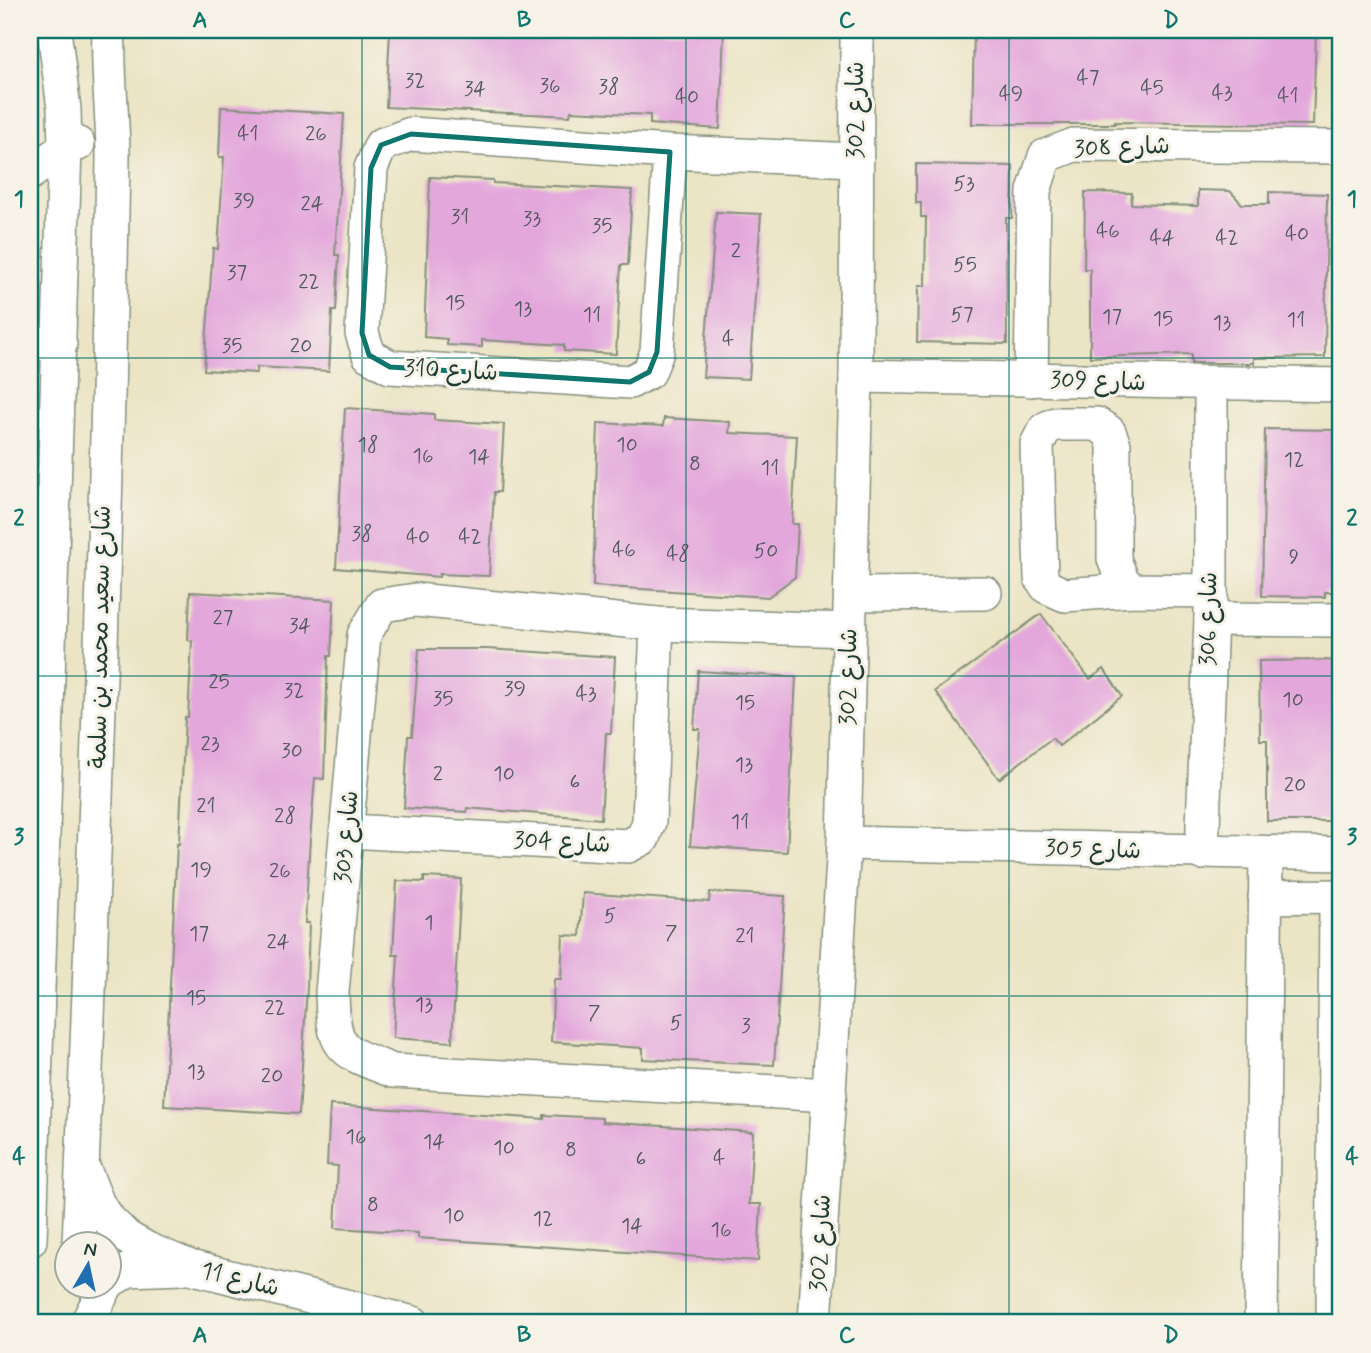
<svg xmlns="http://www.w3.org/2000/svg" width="1371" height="1353" font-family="Mynerve,'Playpen Sans Arabic',sans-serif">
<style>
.building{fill:#e3a7dc}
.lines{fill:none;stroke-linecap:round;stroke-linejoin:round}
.minor-casing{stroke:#85907c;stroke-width:36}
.minor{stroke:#fff;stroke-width:33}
.marked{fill:none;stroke:#0f766e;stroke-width:5;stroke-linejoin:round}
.grid{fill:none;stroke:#0f766e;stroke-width:2;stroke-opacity:0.55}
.labels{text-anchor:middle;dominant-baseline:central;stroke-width:6;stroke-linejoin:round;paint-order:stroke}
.number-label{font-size:21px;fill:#50585e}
.street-label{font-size:24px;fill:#1f3d34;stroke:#f7f3e8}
.neatline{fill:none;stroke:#0f766e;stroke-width:2.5}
.grid-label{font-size:23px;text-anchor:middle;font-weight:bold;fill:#0f766e}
</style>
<rect width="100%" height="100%" fill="#f7f3e8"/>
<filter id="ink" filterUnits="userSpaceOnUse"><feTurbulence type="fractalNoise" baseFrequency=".0143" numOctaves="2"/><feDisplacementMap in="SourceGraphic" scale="14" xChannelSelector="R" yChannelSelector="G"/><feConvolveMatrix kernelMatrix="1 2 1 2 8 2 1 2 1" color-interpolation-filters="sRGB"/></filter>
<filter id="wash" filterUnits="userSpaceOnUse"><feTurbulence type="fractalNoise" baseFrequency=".00686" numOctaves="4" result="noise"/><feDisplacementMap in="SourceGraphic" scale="28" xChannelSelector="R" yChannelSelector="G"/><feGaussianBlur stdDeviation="1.57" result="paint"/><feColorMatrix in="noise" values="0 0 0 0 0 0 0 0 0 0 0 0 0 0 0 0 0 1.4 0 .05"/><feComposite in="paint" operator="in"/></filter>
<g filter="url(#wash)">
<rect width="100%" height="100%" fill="#ebe4c5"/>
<g id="blocks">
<g class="building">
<polygon points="390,30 724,30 720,129 650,124 650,115 571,111 570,116 386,107"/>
<polygon points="974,30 1316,30 1313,125 1115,122 1115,124 972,124"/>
<polygon points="221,107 344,114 335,255 339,255 336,311 332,311 329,371 257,367 257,373 204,370 213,248 218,249 224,157 219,157"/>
<polygon points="916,164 1013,166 1012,218 1006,218 1007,344 917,342 918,286 925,286 926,217 921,217 921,203 916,203"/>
<polygon points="430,177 493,180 493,183 632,190 628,265 621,265 616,354 564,351 564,345 482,340 482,347 447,345 447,339 424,337"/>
<polygon points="1198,190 1230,191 1242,204 1269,204 1269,192 1327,194 1325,357 1254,358 1254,363 1191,363 1191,354 1090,357 1090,269 1084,269 1085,192 1132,193 1131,204 1198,206"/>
<polygon points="716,212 761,214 749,379 703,377"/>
<polygon points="345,408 434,414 434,420 504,424 500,492 494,492 489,576 439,574 439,577 336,568"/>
<polygon points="664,418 730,422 729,433 797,436 792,524 798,524 795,577 768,597 593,586 598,423 663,426"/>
<polygon points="1265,429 1341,430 1341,592 1325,592 1325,597 1262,596"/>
<polygon points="190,592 334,600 331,656 328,656 324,779 315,778 310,839 305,923 309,923 307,988 299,1114 164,1106 177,844 179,844 185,717 188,717 192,641 188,640"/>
<polygon points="1041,614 1090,679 1104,669 1122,696 1059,746 1052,738 999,779 935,691"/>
<polygon points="419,649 487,649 615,657 611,733 606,733 601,819 467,808 467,812 404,808 408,736 412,736"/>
<polygon points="1326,660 1341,662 1341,821 1267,821 1267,740 1260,740 1259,661"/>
<polygon points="698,671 796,677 787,852 690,846 700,729 694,729"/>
<polygon points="424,877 461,879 452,1042 393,1038 398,955 393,955 397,881 424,882"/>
<polygon points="710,892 785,896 774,1065 643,1059 643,1048 551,1042 554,979 561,979 563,935 580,936 583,893 709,902"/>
<polygon points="330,1105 544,1119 544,1115 602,1118 602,1122 753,1132 749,1204 761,1204 758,1261 418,1238 418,1233 335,1228 338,1166 327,1165"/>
</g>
</g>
</g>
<g filter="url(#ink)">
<use href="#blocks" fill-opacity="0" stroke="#85907c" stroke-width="2"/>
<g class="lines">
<g class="minor-casing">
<g id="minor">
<polyline points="670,152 657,352 649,372 630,382 390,367 369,355 362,333 371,168 381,145 411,134 670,152 856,160"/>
<polyline points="30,173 65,148 78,144"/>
<polyline points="30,342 60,345"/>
<polyline points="856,376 1341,385"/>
<polyline points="1031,380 1034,191 1045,156 1074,145 1341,147"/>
<polyline points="1132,590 1122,580 1114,559 1114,445 1109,432 1097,424 1055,424 1045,429 1037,444 1041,578 1047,587 1065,595 1132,590 1211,591"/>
<polyline points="851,594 985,593"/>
<polyline points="1211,619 1341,620"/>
<polyline points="348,831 628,846 643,838 649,822 657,624"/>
<polyline points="844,843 1341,854"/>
<polyline points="1202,853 1211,619 1211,385"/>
<polyline points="1265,897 1341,896"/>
<path d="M830,1095L393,1071C341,1051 333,1051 332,992L364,635L382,605L416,600L657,624L850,630"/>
<polyline points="85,1172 98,1204 110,1221 126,1237 147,1249 190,1267 413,1323"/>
<polyline points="30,1240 65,148 64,109 54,30"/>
<path d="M79,1244C94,882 107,520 113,158C113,115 107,72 109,30"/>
<polyline points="108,1282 128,1270 181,1268"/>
<polyline points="87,1323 106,1286"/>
<polyline points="815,1323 844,843 856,376 857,30"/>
<polyline points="1261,1323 1266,853"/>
<polyline points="1333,1323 1336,896"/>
</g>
</g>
<use href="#minor" class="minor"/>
</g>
</g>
<path class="marked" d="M411,134L670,152L657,352L649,372L630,382L390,367L369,355L362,333L371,168L381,145Z"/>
<path class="grid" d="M362,30V1323M686,30V1323M1009,30V1323M30,358H1341M30,676H1341M30,996H1341"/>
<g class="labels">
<g class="number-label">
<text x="1088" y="78">47</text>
<text x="415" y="81">32</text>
<text x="550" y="86">36</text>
<text x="609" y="87">38</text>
<text x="1152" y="88">45</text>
<text x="475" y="89">34</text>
<text x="1222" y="93">43</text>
<text x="1011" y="94">49</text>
<text x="1288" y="96">41</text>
<text x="687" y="97">40</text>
<text x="248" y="134">41</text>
<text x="316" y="134">26</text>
<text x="964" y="184">53</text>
<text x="244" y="201">39</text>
<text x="312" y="204">24</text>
<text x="460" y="217">31</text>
<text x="532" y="219">33</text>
<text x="602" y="226">35</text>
<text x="1108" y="231">46</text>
<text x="1297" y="234">40</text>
<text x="1162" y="238">44</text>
<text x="1227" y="238">42</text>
<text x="736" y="251">2</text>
<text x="965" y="265">55</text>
<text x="237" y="273">37</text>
<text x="309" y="282">22</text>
<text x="455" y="303">15</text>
<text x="523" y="309">13</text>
<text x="592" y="315">11</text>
<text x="962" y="315">57</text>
<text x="1112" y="317">17</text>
<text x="1163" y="319">15</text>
<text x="1296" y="320">11</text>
<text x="1222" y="323">13</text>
<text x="728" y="339">4</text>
<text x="232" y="346">35</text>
<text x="301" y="346">20</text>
<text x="368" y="445">18</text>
<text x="627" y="445">10</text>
<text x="423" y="456">16</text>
<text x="479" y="457">14</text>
<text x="1294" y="460">12</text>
<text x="695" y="464">8</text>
<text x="770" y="468">11</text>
<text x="362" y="534">38</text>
<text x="418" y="537">40</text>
<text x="470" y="537">42</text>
<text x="624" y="550">46</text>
<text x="766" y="551">50</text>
<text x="678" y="554">48</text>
<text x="1294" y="557">9</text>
<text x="223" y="618">27</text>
<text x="300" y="626">34</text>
<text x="219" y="682">25</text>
<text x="515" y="689">39</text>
<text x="294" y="691">32</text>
<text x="586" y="694">43</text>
<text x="443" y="699">35</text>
<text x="1293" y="700">10</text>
<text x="745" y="703">15</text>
<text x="210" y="744">23</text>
<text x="292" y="751">30</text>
<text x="744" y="765">13</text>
<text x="438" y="774">2</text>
<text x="504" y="774">10</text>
<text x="575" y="782">6</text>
<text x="1295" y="785">20</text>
<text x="206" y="806">21</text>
<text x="285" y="816">28</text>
<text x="740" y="822">11</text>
<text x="201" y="870">19</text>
<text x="280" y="871">26</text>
<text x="610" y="916">5</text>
<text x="429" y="923">1</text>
<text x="671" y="933">7</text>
<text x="199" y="934">17</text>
<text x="745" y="936">21</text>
<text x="278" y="942">24</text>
<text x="196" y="998">15</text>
<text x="424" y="1005">13</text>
<text x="275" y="1008">22</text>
<text x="594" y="1013">7</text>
<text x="676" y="1023">5</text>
<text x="746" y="1026">3</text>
<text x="196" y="1072">13</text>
<text x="272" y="1076">20</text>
<text x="356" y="1137">16</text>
<text x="434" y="1142">14</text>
<text x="504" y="1148">10</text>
<text x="571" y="1150">8</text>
<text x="719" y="1158">4</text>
<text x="641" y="1159">6</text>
<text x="373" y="1205">8</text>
<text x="454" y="1216">10</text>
<text x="543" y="1219">12</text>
<text x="632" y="1226">14</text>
<text x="721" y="1230">16</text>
</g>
<g class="street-label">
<text transform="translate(856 110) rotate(-90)">شارع 302</text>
<text transform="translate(1122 148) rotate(-2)">شارع 308</text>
<text transform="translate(451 371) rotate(3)">شارع 310</text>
<text transform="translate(1098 382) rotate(2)">شارع 309</text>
<text transform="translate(1209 619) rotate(-89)">شارع 306</text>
<text transform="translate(101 637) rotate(-89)">شارع سعيد محمد بن سلمة</text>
<text transform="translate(849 677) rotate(-89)">شارع 302</text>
<text transform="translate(347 837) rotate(-85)">شارع 303</text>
<text transform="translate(562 843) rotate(3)">شارع 304</text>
<text transform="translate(1093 850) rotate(2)">شارع 305</text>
<text transform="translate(821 1243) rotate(-87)">شارع 302</text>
<text transform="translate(240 1280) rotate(14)">شارع 11</text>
</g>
</g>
<rect width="1371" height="1353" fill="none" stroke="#f7f3e8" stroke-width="77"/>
<g transform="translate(88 1265) rotate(9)"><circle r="33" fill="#f7f3e8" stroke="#a1aaa0" stroke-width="2"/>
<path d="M0-5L12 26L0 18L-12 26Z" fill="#1f6fb2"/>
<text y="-10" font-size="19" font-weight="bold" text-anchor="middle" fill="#1f3d34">N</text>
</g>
<rect x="38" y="38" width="1294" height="1276" class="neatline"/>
<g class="grid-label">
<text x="200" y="27">A</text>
<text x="524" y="27">B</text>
<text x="847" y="27">C</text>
<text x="1171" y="27">D</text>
<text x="19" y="206">1</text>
<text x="1352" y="206">1</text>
<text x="19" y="525">2</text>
<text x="1352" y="525">2</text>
<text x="19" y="844">3</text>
<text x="1352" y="844">3</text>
<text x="19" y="1163">4</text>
<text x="1352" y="1163">4</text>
<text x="200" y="1342">A</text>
<text x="524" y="1342">B</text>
<text x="847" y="1342">C</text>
<text x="1171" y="1342">D</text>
</g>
</svg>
